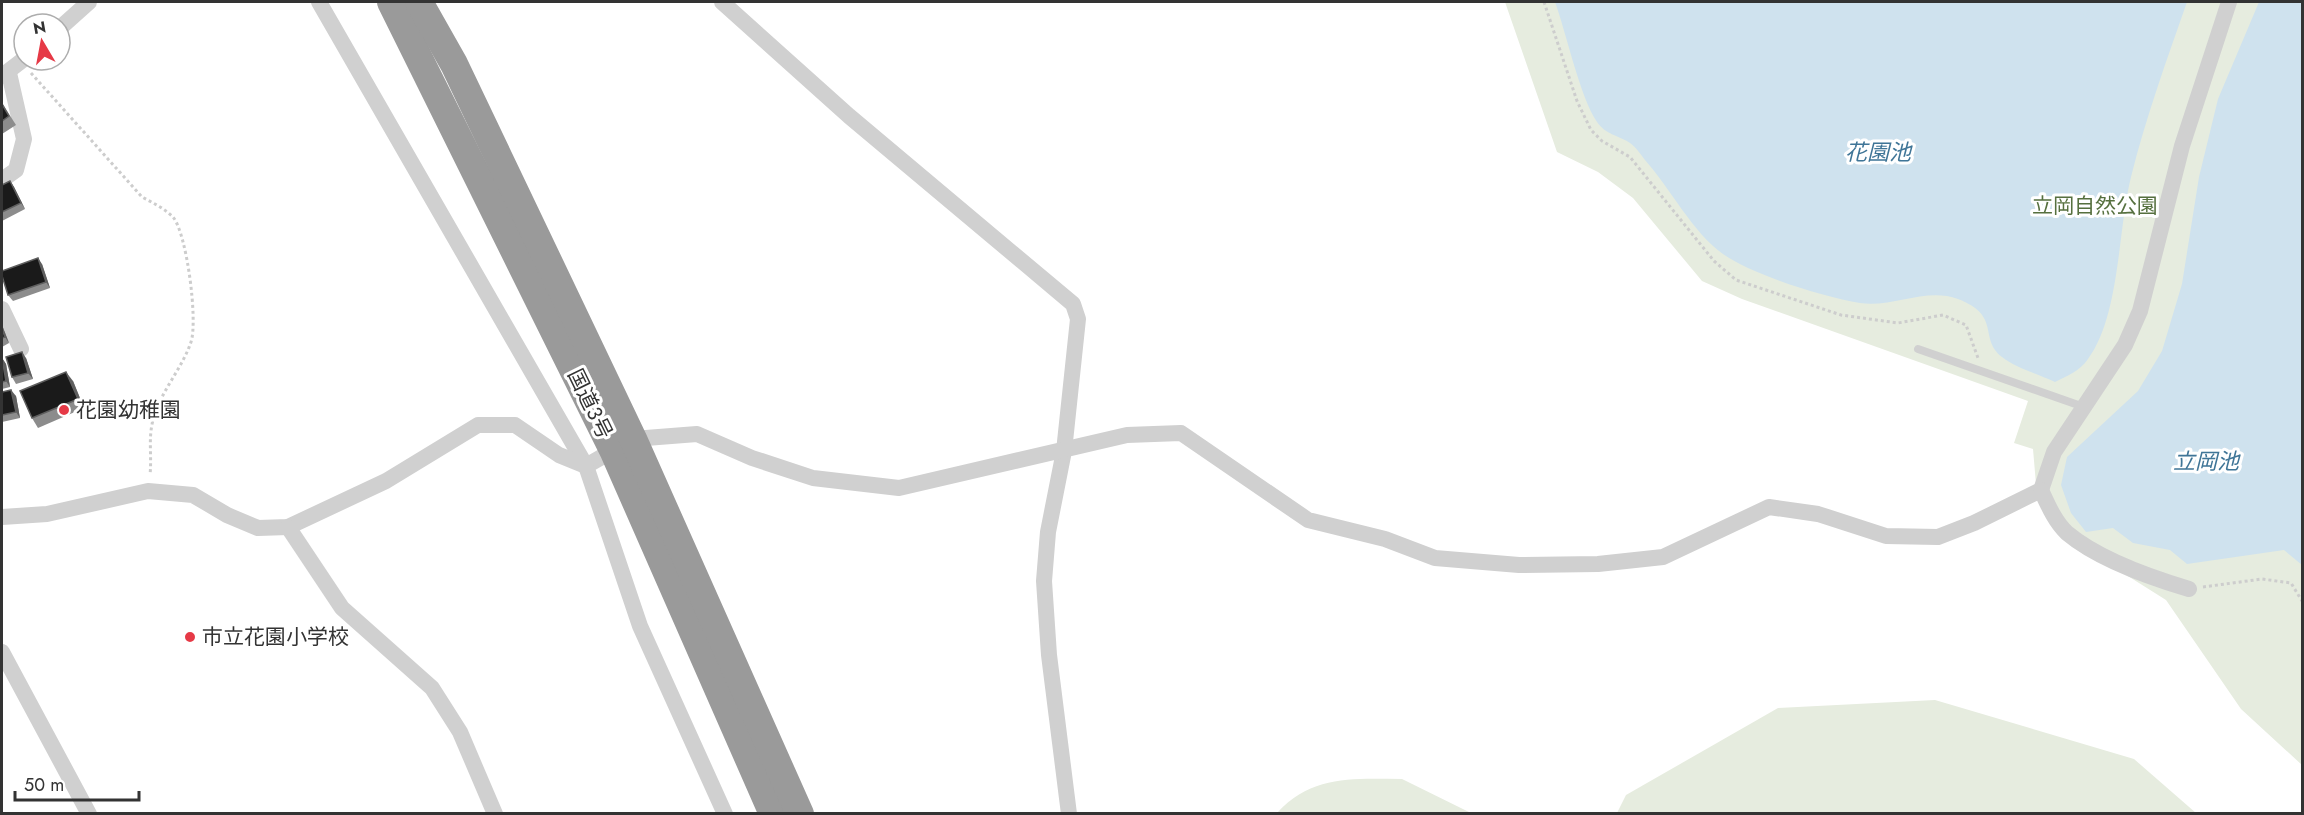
<svg xmlns="http://www.w3.org/2000/svg" width="2304" height="815" font-family="Jost,'Noto Sans JP',sans-serif">
<style>
.green{fill:#e6ecdf}
.water{fill:#cfe2ee}
.lines{fill:none;stroke-linecap:round;stroke-linejoin:round}
.path{stroke:#cdcdcd;stroke-width:3;stroke-dasharray:3 3;stroke-linecap:butt}
.lane{stroke:#d0d0d0;stroke-width:8}
.street{stroke:#d0d0d0;stroke-width:16}
.highway{stroke:#9a9a9a;stroke-width:28}
.wall{fill:#8c8c8c}
.shaded-wall{fill:#5f5f5f}
.building{fill:#1a1a1a;stroke:#5f5f5f;stroke-width:1.5}
.poi-dot{fill:#e63946;stroke:#fff;stroke-width:2}
.labels{text-anchor:middle;dominant-baseline:central;stroke-width:6;stroke-linejoin:round;paint-order:stroke}
.park-label{font-size:21px;fill:#56703f;stroke:#fff}
.street-label{font-size:21px;fill:#333;stroke:#fff}
.poi-label{font-size:21px;fill:#333;stroke:#fff;text-anchor:start}
.water-label{font-size:22px;font-style:italic;fill:#3f7597;stroke:#fff}
</style>
<rect width="100%" height="100%" fill="#fff"/>
<g class="green">
<polygon points="1505,2 2302,2 2302,765 2241,709 2166,600 2112,566 2065,539 2036,484 2033,449 2014,443 2028,401 1742,299 1702,281 1633,198 1598,172 1557,152"/>
<polygon points="1935,700 2134,759 2196,813 1617,813 1626,795 1778,708"/>
<path d="M1402,779L1471,813H1277C1313,774 1354,779 1402,779Z"/>
</g>
<g class="water">
<path d="M1555,2H2187C2167,59 2146,117 2131,177C2118,228 2120,316 2088,359C2080,371 2067,376 2055,382C2038,374 2016,368 2002,357C1978,338 2002,316 1958,299C1926,287 1893,308 1860,303C1823,297 1753,275 1723,254C1693,233 1670,188 1645,160C1641,155 1636,147 1630,143C1618,135 1606,135 1597,122C1580,97 1566,32 1555,2Z"/>
<polygon points="2259,2 2302,2 2302,565 2284,550 2187,564 2170,550 2133,543 2113,528 2086,532 2071,513 2061,485 2067,457 2138,391 2162,351 2182,284 2199,177 2218,99"/>
</g>
<g class="lines">
<g class="path">
<polyline points="1544,2 1577,101 1591,130 1602,141 1630,157 1714,261 1736,280 1841,315 1898,323 1943,315 1966,325 1978,358"/>
<path d="M31,73L142,197C153,203 164,208 173,217C187,234 198,321 191,342C182,369 160,392 153,420C148,439 152,456 150,475"/>
<polyline points="2203,587 2262,579 2291,583 2302,601"/>
</g>
<polyline class="lane" points="1918,349 2084,407"/>
<g class="street">
<polyline points="319,2 586,466 640,626 725,814"/>
<polyline points="722,2 849,116 1073,304 1078,319 1064,451 1048,532 1044,581 1049,655 1069,814"/>
<polyline points="60,28 89,2"/>
<polyline points="2,76 24,59"/>
<polyline points="2,180 16,170 24,139 9,73"/>
<polyline points="2,309 21,349"/>
<polyline points="586,466 633,439 697,434 752,458 813,478 899,488 1127,435 1181,433 1308,520 1385,539 1435,558 1519,565 1598,564 1663,557 1769,507 1818,514 1886,536 1938,537 1974,523 2041,490 2054,452 2125,345 2140,311 2182,146 2229,2"/>
<path d="M2041,490C2048,505 2055,522 2067,533C2098,559 2152,578 2189,589"/>
<polyline points="2,517 47,514 148,491 193,495 227,515 258,528 288,527 386,481 478,425 515,425 559,455 586,466"/>
<polyline points="288,527 342,608 432,688 460,732 495,814"/>
<polyline points="2,652 89,814"/>
</g>
<g class="highway">
<polyline points="391,2 614,452 773,814"/>
<polyline points="419,2 454,64 633,439 800,814"/>
</g>
</g>
<g class="wall">
<polygon points="2,103 16,125 2,134"/>
<polygon points="10,181 14,187 25,209 2,221 2,185"/>
<polygon points="42,264 50,288 13,301 8,295"/>
<polygon points="2,325 9,343 2,347"/>
<polygon points="2,358 6,364 10,387 2,389"/>
<polygon points="26,358 33,379 16,384 12,377"/>
<polygon points="73,381 84,408 38,428 32,418"/>
<polygon points="2,392 16,396 20,418 2,422"/>
</g>
<g class="shaded-wall">
<polygon points="10,181 14,187 25,209 21,203"/>
<polygon points="38,258 42,264 50,288 46,282"/>
<polygon points="2,325 9,343 5,337 2,329"/>
<polygon points="22,352 26,358 33,379 28,373"/>
<polygon points="2,358 6,364 10,387 6,381"/>
<polygon points="66,372 73,381 84,408 78,399"/>
<polygon points="11,390 16,396 20,418 16,412"/>
</g>
<g class="building">
<polygon points="2,104 9,116 2,121"/>
<polygon points="10,181 21,203 2,212 2,185"/>
<polygon points="38,258 46,282 8,295 2,276 2,271"/>
<polygon points="2,329 5,337 2,338"/>
<polygon points="22,352 28,373 12,377 6,357"/>
<polygon points="2,358 6,381 2,382"/>
<polygon points="66,372 78,399 32,418 20,391"/>
<polygon points="11,390 16,412 2,415 2,392"/>
</g>
<g class="poi-dot">
<circle cx="64" cy="410" r="6"/>
<circle cx="190" cy="637" r="6"/>
</g>
<g class="labels">
<g class="park-label">
<text x="2095" y="206">立岡自然公園</text>
</g>
<g class="street-label">
<text transform="translate(590 404) rotate(64)">国道3号</text>
</g>
<g class="poi-label">
<text x="76" y="410">花園幼稚園</text>
<text x="202" y="637">市立花園小学校</text>
</g>
<g class="water-label">
<text x="1878" y="152">花園池</text>
<text x="2206" y="461">立岡池</text>
</g>
</g>
<rect width="2304" height="815" fill="none" stroke="#333333" stroke-width="6"/>
<g transform="translate(42 42) rotate(350)"><circle r="28" fill="#ffffff" stroke="#adadad" stroke-width="1.5"/>
<path d="M0-4.5L10 22L0 15L-10 22Z" fill="#e63946"/>
<text y="-9" font-size="16" font-weight="bold" text-anchor="middle" fill="#333333">N</text>
</g>
<path d="M15 791v9h124v-9" fill="none" stroke="#333333" stroke-width="3"/>
<text x="24" y="791" font-size="18" fill="#333333" stroke="#ffffff" stroke-width="4.5" paint-order="stroke">50 m</text>
</svg>
